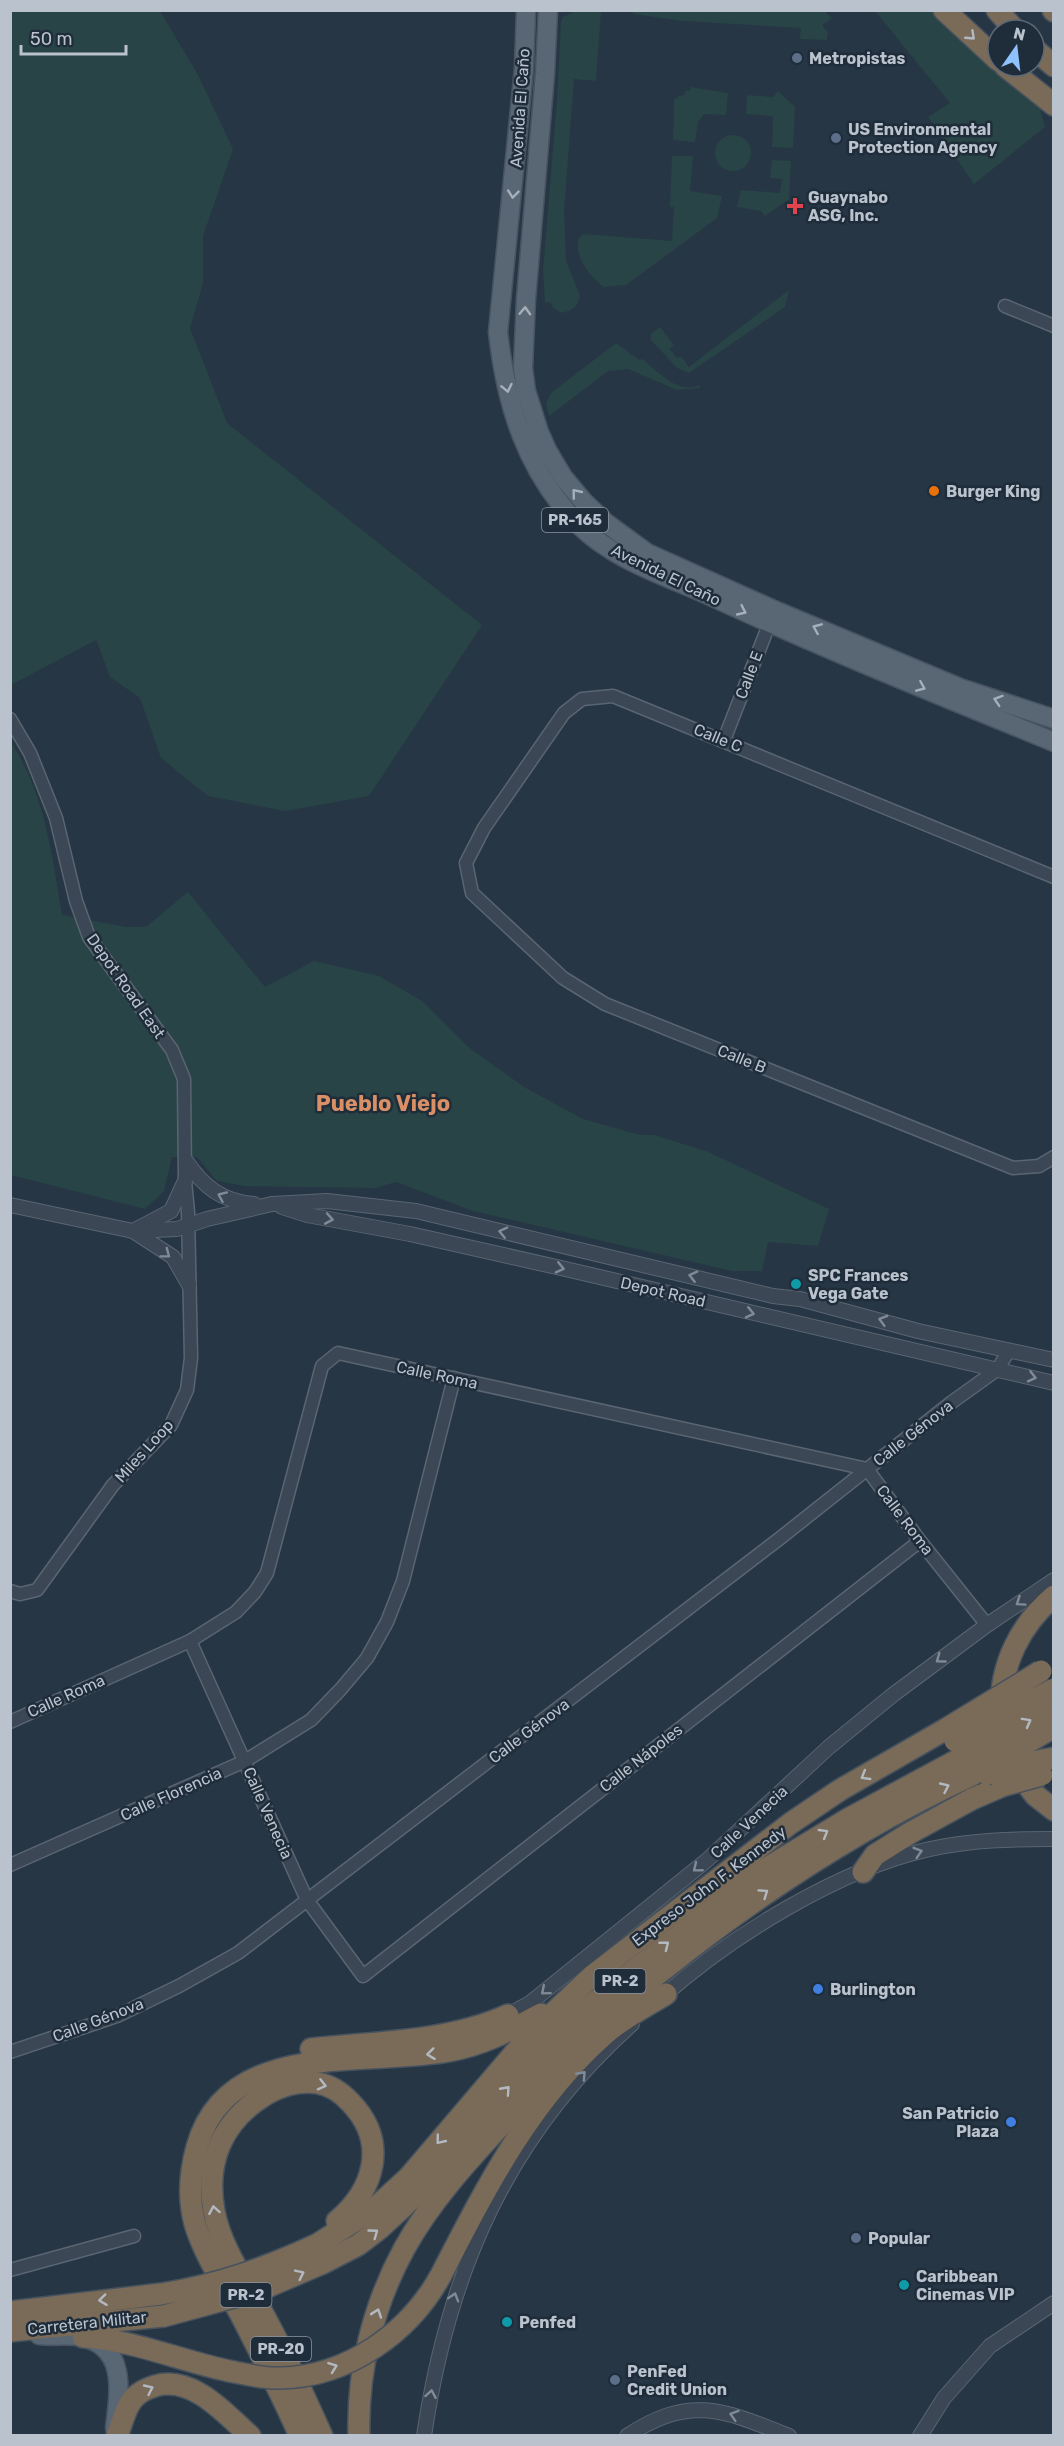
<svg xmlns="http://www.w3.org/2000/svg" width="1064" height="2446" font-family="Rubik,sans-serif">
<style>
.green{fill:#284446}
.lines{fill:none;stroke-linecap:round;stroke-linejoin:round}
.minor-casing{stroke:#5a6571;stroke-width:15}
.tertiary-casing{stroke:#5a6571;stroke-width:16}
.primary-casing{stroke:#485360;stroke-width:21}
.motorway-casing{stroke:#46525e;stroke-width:24}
.minor{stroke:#3b4754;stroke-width:12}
.tertiary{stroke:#3b4754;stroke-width:14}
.primary{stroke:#596674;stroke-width:18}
.motorway{stroke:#7a6a58;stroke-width:21}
.motorway-bridge-casing{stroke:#46525e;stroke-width:24;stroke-linecap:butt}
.motorway-bridge{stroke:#7a6a58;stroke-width:21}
.oneway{stroke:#b3b9c1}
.oneway2{stroke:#a6b0bb}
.oneway3{stroke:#808b97}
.service-dot{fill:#5c6f8a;stroke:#1f2c3a;stroke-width:2}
.health-dot{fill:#e0444e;stroke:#1f2c3a;stroke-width:2}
.food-dot{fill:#e8710a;stroke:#1f2c3a;stroke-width:2}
.culture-dot{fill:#0f9aa8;stroke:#1f2c3a;stroke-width:2}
.shop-dot{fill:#3f7fe0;stroke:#1f2c3a;stroke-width:2}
.labels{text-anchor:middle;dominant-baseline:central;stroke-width:5;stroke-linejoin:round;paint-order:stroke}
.shield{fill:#1f2c3a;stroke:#8b95a1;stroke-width:1.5}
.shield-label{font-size:15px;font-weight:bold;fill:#b9c2cd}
.poi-label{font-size:16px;font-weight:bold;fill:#b9c2cd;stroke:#1f2c3a;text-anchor:start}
.street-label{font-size:16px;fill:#b9c2cd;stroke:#1f2c3a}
.district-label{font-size:22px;font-weight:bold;fill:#da9067;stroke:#1f2c3a}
</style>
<rect width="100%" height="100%" fill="#263645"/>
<g class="green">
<polygon points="11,10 160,11 198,75 233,149 203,236 203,283 190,328 227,423 482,625 369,796 285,811 208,796 161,758 140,698 110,677 96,640 11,685"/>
<path d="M578,10L601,11L596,81L574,79L564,211L566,261L580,296C578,307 572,310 562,313L553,308L551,302L545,303L543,271L557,99L561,22L563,17Z"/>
<polygon points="633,11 823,10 832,18 822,25 828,32 827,40 800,39 801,28 683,21 633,14"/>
<polygon points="875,11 932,11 960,37 1038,101 1045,127 974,184 928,117 950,103"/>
<polygon points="690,87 728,93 726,115 704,114 698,122 695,142 673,140 674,100 679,96 685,95 685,91 690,91"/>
<polygon points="778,91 795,107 793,148 772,147 773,116 746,114 747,95 773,97"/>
<circle cx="733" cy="153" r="18"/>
<path d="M672,156H693L690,191L722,196L717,218L626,285L604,287C590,278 573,255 579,238L584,234L672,241L674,207H670Z"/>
<polygon points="772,160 791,161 789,199 765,216 761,211 737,207 741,190 780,193 782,179 770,178"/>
<polygon points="789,290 785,307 689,373 677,368 651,340 651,334 660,327 674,345 670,349 677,358 681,356 689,367"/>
<path d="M616,343L639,360L643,359C658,372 678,395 700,385V388L677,390L628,369L608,371L549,416L546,404L551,393Z"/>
<path d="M10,741C45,792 52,856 62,915L126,927H146L188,892L265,987L314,961L379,976L422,1001L468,1047L524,1087L583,1119L640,1135H654L706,1151L829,1209L818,1246L768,1242L762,1271H732L473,1211L396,1182L375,1188L245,1186L217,1181L197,1157H172L164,1191L145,1209L11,1175Z"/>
</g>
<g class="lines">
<g class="minor-casing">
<g id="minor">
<polyline points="1005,306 1054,326"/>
<polyline points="10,719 30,753 56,818 76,901 89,937 172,1050 184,1079 185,1181 188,1212 191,1358 187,1390 171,1425 113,1485 37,1590 20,1594 10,1591"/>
<polyline points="724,740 772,617"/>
<polyline points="1054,877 613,696 582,699 564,713 484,828 466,863 472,893 563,978 605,1004 1013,1168 1039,1166 1054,1157"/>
<polyline points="190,1641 307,1900 363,1976 920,1541"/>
<polyline points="10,1722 190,1641 236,1612 255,1592 267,1573 322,1366 338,1353 867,1469 920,1541 987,1625"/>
<polyline points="10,1865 245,1761 311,1720 340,1690 367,1658 387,1622 403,1581 454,1378"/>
<polyline points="10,2052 117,2016 179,1986 238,1953 779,1539 952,1402 998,1369 1009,1350"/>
<polyline points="10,2270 134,2236"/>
</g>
</g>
<g class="tertiary-casing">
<g id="tertiary">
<path d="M186,1161C203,1186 222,1202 254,1204"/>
<polyline points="185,1181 171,1211 133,1231 173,1257 189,1285"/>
<polyline points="10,1205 133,1231 177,1229 207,1219 272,1204 327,1201 416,1211 773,1296 800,1299 918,1331 1054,1360"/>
<polyline points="282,1207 307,1215 410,1234 561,1268 1054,1383"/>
<path d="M660,1999C729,1937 839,1869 930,1849C971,1840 1012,1839 1054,1839"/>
<polyline points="508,2015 530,2003 706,1861 829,1747 894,1694 987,1625 1054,1580"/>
<path d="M424,2436C448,2272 507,2136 632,2024"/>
<path d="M627,2436C690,2394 724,2410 789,2436"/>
<polyline points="920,2436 944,2398 990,2346 1054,2303"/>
</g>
</g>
<g class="primary-casing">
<g id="primary">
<path d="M526,10L524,68L498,332C506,404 526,471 579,525C613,559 663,575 706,594C820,647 937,694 1054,742"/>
<polyline points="548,10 545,73 526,299 523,368 526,391 539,432 547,450 563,477 583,501 606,523 647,553 774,610 960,688 1054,719"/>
<path d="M39,2335C53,2337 69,2334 82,2337C128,2347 119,2394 115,2428"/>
</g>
</g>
<g class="motorway-casing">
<g id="motorway">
<polyline points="944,10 998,60"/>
<polyline points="997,10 1015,30"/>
<polyline points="1053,10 1054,11"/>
<polyline points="1034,49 1054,66"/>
<polyline points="1005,66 1054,105"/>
<path d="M1001,1708C1001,1664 1020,1625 1054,1596"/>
<polyline points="1014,1767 1035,1795 1054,1810"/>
<polyline points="863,1872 875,1855 910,1833 972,1799 1002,1786"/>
<path d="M311,2049C375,2042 449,2042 508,2015"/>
<polyline points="318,2244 375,2208 409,2177 530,2035 592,1976 791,1823 840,1790 946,1729"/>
<polyline points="323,2263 358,2245 379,2229 403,2207 428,2183 545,2047 564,2028 620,1981 762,1871 848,1819 963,1757"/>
<path d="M441,2275C486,2188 530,2100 605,2034C623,2018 645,2007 666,1994"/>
<polyline points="10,2312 161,2294"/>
<polyline points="10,2331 164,2316"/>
<path d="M83,2337C135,2340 183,2362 234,2372"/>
<path d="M117,2436C121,2426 124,2414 129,2405C134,2395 145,2389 155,2386C192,2375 225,2413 250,2436"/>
<path d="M300,2436C282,2395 262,2356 242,2317C226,2287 205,2257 195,2224C188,2199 190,2172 197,2147C227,2039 363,2067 449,2051C483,2045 511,2030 541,2014"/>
<path d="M322,2436C305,2398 288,2361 269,2325C251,2290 221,2250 214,2211C205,2162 222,2121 265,2095C279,2086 299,2080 317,2083C330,2085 342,2093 351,2103C388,2142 375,2189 337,2221"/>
<path d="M359,2436C357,2371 373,2306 404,2249C432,2198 474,2154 513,2112C537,2085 560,2056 587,2032C613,2008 640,1988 668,1966C762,1891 862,1826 972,1775"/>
</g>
</g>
<use href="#minor" class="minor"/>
<use href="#tertiary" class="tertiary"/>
<use href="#primary" class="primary"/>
<use href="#motorway" class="motorway"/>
<g class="motorway-bridge-casing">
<g id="motorway-bridge">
<polyline points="946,1729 1041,1671"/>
<polyline points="955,1741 1054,1689"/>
<polyline points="963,1757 1054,1706"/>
<polyline points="987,1774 1031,1762 1054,1758"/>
<polyline points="972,1775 1054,1727"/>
<polyline points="1002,1786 1042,1775"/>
<path d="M161,2294C218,2285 266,2268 318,2244"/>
<polyline points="164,2316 260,2290 323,2263"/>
<path d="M234,2372C250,2375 265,2379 280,2378C348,2377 410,2332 441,2275"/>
</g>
</g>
<use href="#motorway-bridge" class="motorway-bridge"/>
</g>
<defs><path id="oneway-chevron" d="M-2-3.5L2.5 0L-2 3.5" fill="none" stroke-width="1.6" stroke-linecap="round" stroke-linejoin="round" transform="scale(1.5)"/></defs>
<g class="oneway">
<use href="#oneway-chevron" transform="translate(971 36) rotate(43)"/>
<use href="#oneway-chevron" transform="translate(1027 1722) rotate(-29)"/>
<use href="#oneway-chevron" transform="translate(865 1776) rotate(149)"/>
<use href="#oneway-chevron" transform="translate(945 1787) rotate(-25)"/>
<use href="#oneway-chevron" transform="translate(824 1833) rotate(-30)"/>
<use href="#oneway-chevron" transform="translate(764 1893) rotate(-35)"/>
<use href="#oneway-chevron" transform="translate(665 1945) rotate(-38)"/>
<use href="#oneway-chevron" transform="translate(431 2054) rotate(173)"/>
<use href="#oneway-chevron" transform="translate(322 2085) rotate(14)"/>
<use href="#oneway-chevron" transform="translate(506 2090) rotate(-48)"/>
<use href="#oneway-chevron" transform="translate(440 2140) rotate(129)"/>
<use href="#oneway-chevron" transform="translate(214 2210) rotate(-100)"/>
<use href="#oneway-chevron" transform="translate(374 2233) rotate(-36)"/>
<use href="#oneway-chevron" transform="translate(300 2274) rotate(-26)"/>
<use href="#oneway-chevron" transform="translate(103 2300) rotate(173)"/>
<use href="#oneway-chevron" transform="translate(377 2313) rotate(-71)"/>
<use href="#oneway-chevron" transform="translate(333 2367) rotate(-20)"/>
<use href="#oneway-chevron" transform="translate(149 2389) rotate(-25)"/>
</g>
<g class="oneway2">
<use href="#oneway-chevron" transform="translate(513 194) rotate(96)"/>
<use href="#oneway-chevron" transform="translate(525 311) rotate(-88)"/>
<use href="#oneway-chevron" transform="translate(507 388) rotate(78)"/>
<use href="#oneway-chevron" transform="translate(576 493) rotate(-129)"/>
<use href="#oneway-chevron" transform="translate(742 611) rotate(25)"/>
<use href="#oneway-chevron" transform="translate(817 628) rotate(-157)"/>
<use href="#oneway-chevron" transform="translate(921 687) rotate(23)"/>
<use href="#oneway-chevron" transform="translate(998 700) rotate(-162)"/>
</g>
<g class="oneway3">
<use href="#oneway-chevron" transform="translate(222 1196) rotate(-156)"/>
<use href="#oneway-chevron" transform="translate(329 1219) rotate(10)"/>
<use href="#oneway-chevron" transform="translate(503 1232) rotate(-167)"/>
<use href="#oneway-chevron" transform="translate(166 1254) rotate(37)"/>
<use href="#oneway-chevron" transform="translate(560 1268) rotate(13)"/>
<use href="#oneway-chevron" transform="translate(693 1276) rotate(-166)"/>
<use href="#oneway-chevron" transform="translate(750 1313) rotate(13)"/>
<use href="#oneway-chevron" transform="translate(883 1320) rotate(-164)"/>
<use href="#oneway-chevron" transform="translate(1032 1377) rotate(14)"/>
<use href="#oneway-chevron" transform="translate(1020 1602) rotate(146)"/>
<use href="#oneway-chevron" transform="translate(940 1659) rotate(144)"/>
<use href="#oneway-chevron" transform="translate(918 1852) rotate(-17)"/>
<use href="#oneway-chevron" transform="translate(697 1868) rotate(141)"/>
<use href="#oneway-chevron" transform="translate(545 1991) rotate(140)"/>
<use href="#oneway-chevron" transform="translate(582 2075) rotate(-48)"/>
<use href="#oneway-chevron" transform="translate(454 2297) rotate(-73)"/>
<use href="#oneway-chevron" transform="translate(431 2394) rotate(-80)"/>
<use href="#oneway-chevron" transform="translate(734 2415) rotate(-163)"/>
</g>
<g class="service-dot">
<circle cx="797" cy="58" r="6"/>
<circle cx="836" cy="138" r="6"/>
<circle cx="856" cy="2238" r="6"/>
<circle cx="615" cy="2380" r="6"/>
</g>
<path class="health-dot" d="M792 197h6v6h6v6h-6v6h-6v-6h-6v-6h6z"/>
<circle class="food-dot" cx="934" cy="491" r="6"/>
<g class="culture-dot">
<circle cx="796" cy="1284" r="6"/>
<circle cx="904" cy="2285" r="6"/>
<circle cx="507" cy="2322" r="6"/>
</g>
<g class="shop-dot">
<circle cx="818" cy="1989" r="6"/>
<circle cx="1011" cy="2122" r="6"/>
</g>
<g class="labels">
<g class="shield">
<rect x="542" y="508" width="66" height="24" rx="4.5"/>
<rect x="594.5" y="1969" width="51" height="24" rx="4.5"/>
<rect x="220.5" y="2283" width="51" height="24" rx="4.5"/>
<rect x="251" y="2337" width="60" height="24" rx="4.5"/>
</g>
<g class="shield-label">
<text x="575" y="520">PR-165</text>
<text x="620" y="1981">PR-2</text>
<text x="246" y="2295">PR-2</text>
<text x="281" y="2349">PR-20</text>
</g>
<g class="poi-label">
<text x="809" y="58">Metropistas</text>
<text x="848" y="129">US Environmental<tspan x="848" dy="18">Protection Agency</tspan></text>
<text x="808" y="197">Guaynabo<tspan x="808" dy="18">ASG, Inc.</tspan></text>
<text x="946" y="491">Burger King</text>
<text x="808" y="1275">SPC Frances<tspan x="808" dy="18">Vega Gate</tspan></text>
<text x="830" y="1989">Burlington</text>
<text x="999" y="2113" text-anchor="end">San Patricio<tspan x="999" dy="18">Plaza</tspan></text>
<text x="868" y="2238">Popular</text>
<text x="916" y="2276">Caribbean<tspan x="916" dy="18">Cinemas VIP</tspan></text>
<text x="519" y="2322">Penfed</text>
<text x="627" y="2371">PenFed<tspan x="627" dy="18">Credit Union</tspan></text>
</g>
<g class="street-label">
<text transform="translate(520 108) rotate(-86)">Avenida El Caño</text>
<text transform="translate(666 575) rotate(26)">Avenida El Caño</text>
<text transform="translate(749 675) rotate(-69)">Calle E</text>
<text transform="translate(718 738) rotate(22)">Calle C</text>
<text transform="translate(126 986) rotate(55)">Depot Road East</text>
<text transform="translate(742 1059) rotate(22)">Calle B</text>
<text transform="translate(663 1292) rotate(13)">Depot Road</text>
<text transform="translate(437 1375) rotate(12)">Calle Roma</text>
<text transform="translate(913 1433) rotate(-38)">Calle Génova</text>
<text transform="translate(144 1451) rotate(-48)">Miles Loop</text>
<text transform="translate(905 1520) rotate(53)">Calle Roma</text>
<text transform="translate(66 1696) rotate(-24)">Calle Roma</text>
<text transform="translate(529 1731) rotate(-37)">Calle Génova</text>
<text transform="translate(641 1758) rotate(-38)">Calle Nápoles</text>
<text transform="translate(171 1794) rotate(-24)">Calle Florencia</text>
<text transform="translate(268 1813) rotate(66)">Calle Venecia</text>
<text transform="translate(749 1822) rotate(-43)">Calle Venecia</text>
<text transform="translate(709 1886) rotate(-37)">Expreso John F. Kennedy</text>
<text transform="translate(98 2020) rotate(-21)">Calle Génova</text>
<text transform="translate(87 2323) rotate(-6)">Carretera Militar</text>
</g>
<g class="district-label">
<text x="383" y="1103">Pueblo Viejo</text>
</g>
</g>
<rect width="1064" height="2446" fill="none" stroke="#b9c2cd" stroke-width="24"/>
<g transform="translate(1016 48) rotate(14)"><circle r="28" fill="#1f2c3a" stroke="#5d6875" stroke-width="1.5"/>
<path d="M0-4.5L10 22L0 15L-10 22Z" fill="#8fc1fc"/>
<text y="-9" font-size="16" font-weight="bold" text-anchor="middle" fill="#b9c2cd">N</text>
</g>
<path d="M21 45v9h105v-9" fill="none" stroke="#b9c2cd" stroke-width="3"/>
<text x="30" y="45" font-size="18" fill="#b9c2cd" stroke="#1f2c3a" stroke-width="4.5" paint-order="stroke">50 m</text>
</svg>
